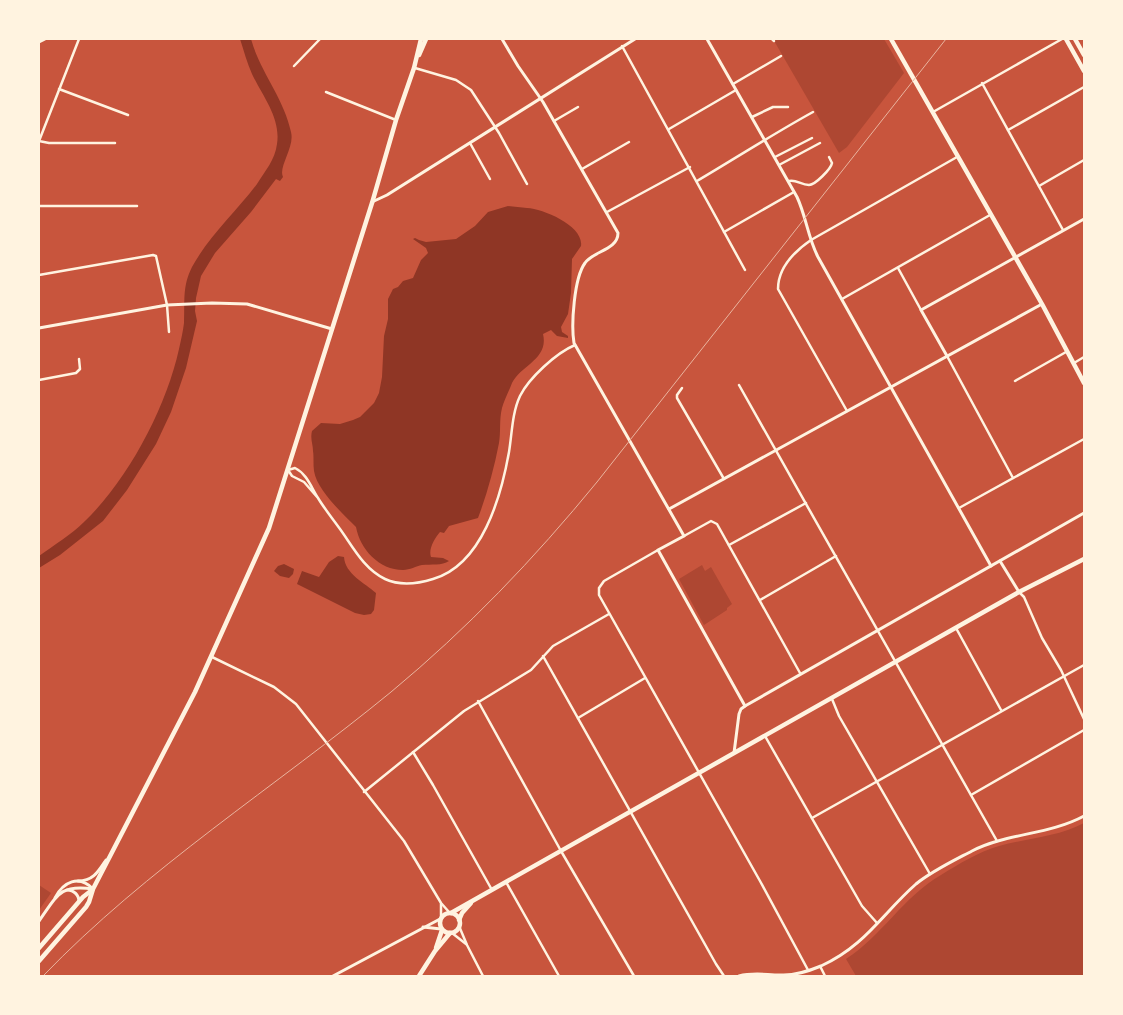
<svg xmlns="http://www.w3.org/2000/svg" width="1123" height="1015" font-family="Ubuntu,sans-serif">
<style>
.green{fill:#ae4732}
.water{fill:#8f3625}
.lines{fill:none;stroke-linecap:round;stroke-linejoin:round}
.minor{stroke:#fff3e0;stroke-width:2.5}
.tertiary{stroke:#fff3e0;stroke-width:3}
.primary{stroke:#fff3e0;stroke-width:4.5}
.trunk{stroke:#fff3e0;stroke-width:4.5}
.rail{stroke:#e9b49f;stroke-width:1}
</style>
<rect width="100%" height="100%" fill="#c8553d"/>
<g class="green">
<polygon points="773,39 884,39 904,73 847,147 839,153"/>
<polygon points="702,565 705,571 711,567 732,604 727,608 727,610 704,625 679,579"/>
<path d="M1084,823V976H856L846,959C882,936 903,897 941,875C959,864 978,852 999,846C1027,838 1058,837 1084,823Z"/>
<polygon points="39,885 51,893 39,910"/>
</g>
<g class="water">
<path d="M240,39H251C260,72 284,98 291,132C295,147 278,167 283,177L280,181L276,179L251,212L215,253L201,276L196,298L195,311L197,321L186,368L171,412L156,444L127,490L103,521L60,555L39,568V556C54,545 71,535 84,522C128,480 166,408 179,349C181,340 183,331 184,323C185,301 182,287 192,267C209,236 236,212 257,184C265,171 275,160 277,144C281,118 263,97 252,74C247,63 244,51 240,39Z"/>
<path d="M508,206C514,207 521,207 527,208C544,209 584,226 581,246L572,259L571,293L568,314L561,327L562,332L568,336V338L557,336L551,330L543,334C549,359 521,365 512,383C509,391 504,400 502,408C499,420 501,432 499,443C494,469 487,494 478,518L449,526L444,533L440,532C435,538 428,549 431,557L443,558L449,561C442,566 431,564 422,565C416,566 410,570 403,570C379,570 360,549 356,527C342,513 317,490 314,471C313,464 314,457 313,451C313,444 310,439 312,431L321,423L340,424L353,420L360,417L374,403L379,393L382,377L384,336L388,319V299L393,289L398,287L403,281L413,278L421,260L428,253L426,248L413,239L415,238L419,240L426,242L456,239L475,226L488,212Z"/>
<path d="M338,556L344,557C345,574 365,583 376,593L374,610L371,614L364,615L355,613L297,584L302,571L319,577L329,562Z"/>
<polygon points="284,564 294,569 293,574 289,578 280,576 274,571 278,566"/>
</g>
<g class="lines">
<g class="minor">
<polyline points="79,39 39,141 49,143 115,143"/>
<polyline points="772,39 774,41"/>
<polyline points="622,46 745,270"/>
<polyline points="294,66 320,39"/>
<polyline points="415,68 456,80 471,90 499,133 527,184"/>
<polyline points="982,83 1063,230"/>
<polyline points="733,84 781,56"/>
<polyline points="59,89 128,115"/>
<polyline points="326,92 396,120"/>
<polyline points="933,112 1062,39"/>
<polyline points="752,117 773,107 788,107"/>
<polyline points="554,121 578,107"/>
<polyline points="669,129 736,90"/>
<polyline points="1008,130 1084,87"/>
<polyline points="470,143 490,179"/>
<polyline points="775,157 812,138"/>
<polyline points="779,165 820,143"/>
<polyline points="582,169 629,142"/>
<path d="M697,181C736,158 773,134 813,112"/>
<path d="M789,181C796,179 801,185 809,185C815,185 831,169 832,163L829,157"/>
<polyline points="1039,186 1084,160"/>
<polyline points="39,206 137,206"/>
<polyline points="607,212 690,167"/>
<polyline points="724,232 794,192"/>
<polyline points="898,268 921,310"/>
<polyline points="39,275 153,255 156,256 167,305 169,332"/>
<polyline points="842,299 990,215"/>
<polyline points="947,356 1013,478"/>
<polyline points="1074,363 1084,357"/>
<polyline points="39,380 76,373 80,369 79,359"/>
<polyline points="1015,381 1066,352"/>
<path d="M739,385C825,537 910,690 997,841"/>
<polyline points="682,388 677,395 677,398 724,479"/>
<path d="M847,411L778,289C778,268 795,251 811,240L957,157"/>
<path d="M318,498L304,482L292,476L288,470L295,468C307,474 311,487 318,498C324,508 332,518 340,529C353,547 364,569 385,579C400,586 417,584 433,579C482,565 501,497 509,452C512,434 512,413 520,396C529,378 556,353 575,345"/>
<polyline points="959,508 1084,439"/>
<polyline points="684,536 711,521 717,524 800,673"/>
<polyline points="729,545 806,503"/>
<polyline points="658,550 604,581 599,588 599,595 760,881 808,970"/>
<polyline points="1019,592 1024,597 1042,638 1061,670 1084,719"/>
<polyline points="760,600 836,556"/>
<polyline points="956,628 1001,710"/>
<polyline points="543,656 716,964 724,976"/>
<polyline points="212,657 274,687 296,704 404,841 441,903 449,912"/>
<polyline points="832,699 839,716 930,874"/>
<polyline points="478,701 561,851 634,976"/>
<polyline points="578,718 645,678"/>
<polyline points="765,736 862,906 877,923"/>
<polyline points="413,752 433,785 492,890"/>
<polyline points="364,792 464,711 531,670 553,646 609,614"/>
<polyline points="971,795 1084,730"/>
<polyline points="812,818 1084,665"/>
<polyline points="506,882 559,976"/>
<polyline points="441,904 441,917"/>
<polyline points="459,926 467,945 483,976"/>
<polyline points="452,933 466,944"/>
<polyline points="820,966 825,976"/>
</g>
<g class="tertiary">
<path d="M502,39L518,66L543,102L618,233C618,250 593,251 585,263C574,278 571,325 574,343L684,536L658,550L745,706"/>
<path d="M707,39L797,197C806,216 808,238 818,257L991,566"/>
<polyline points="39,42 45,39"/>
<polyline points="372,202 387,195 635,39"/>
<polyline points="39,328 167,305 212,303 247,304 332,329"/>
<polyline points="947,356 921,310 1084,219"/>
<polyline points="669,509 1042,304"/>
<polyline points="1000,561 1019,592"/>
<polyline points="734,753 739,714 741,709 745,706 1084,513"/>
<path d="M78,881C93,881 98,872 106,860"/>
<path d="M67,890C74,890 79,895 79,902"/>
<path d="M55,898C63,882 79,874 93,889"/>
<path d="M39,921C57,896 59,884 93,889"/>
<polyline points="423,927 441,929"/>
<polyline points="333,976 440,919"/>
<path d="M739,976C754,972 766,975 780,975C794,976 809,971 821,966C865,946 882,914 916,884C932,871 953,861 972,851C1007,833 1049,835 1084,816"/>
</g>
<g class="primary">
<polyline points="891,39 1042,304 1084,383"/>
<polyline points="1066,39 1084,71"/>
<polyline points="1075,39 1084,55"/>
<circle cx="450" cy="923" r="10"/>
<polyline points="451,913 1019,592 1084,559"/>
<polyline points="459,920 462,913 471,903"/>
<polyline points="436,948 442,930"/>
<polyline points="419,976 435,951 450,933"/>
</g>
<g class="trunk">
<polyline points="419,55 426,39"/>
<polyline points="39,948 83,897 92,890"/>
<polyline points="39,961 86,907 89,902 93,889 195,692 269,528 372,203 396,120 414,68 421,39"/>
</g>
<path class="rail" d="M43,976C147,868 275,787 391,692C467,629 534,559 597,482L946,39"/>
</g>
<rect width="1123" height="1015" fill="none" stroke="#fff3e0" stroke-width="80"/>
</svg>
